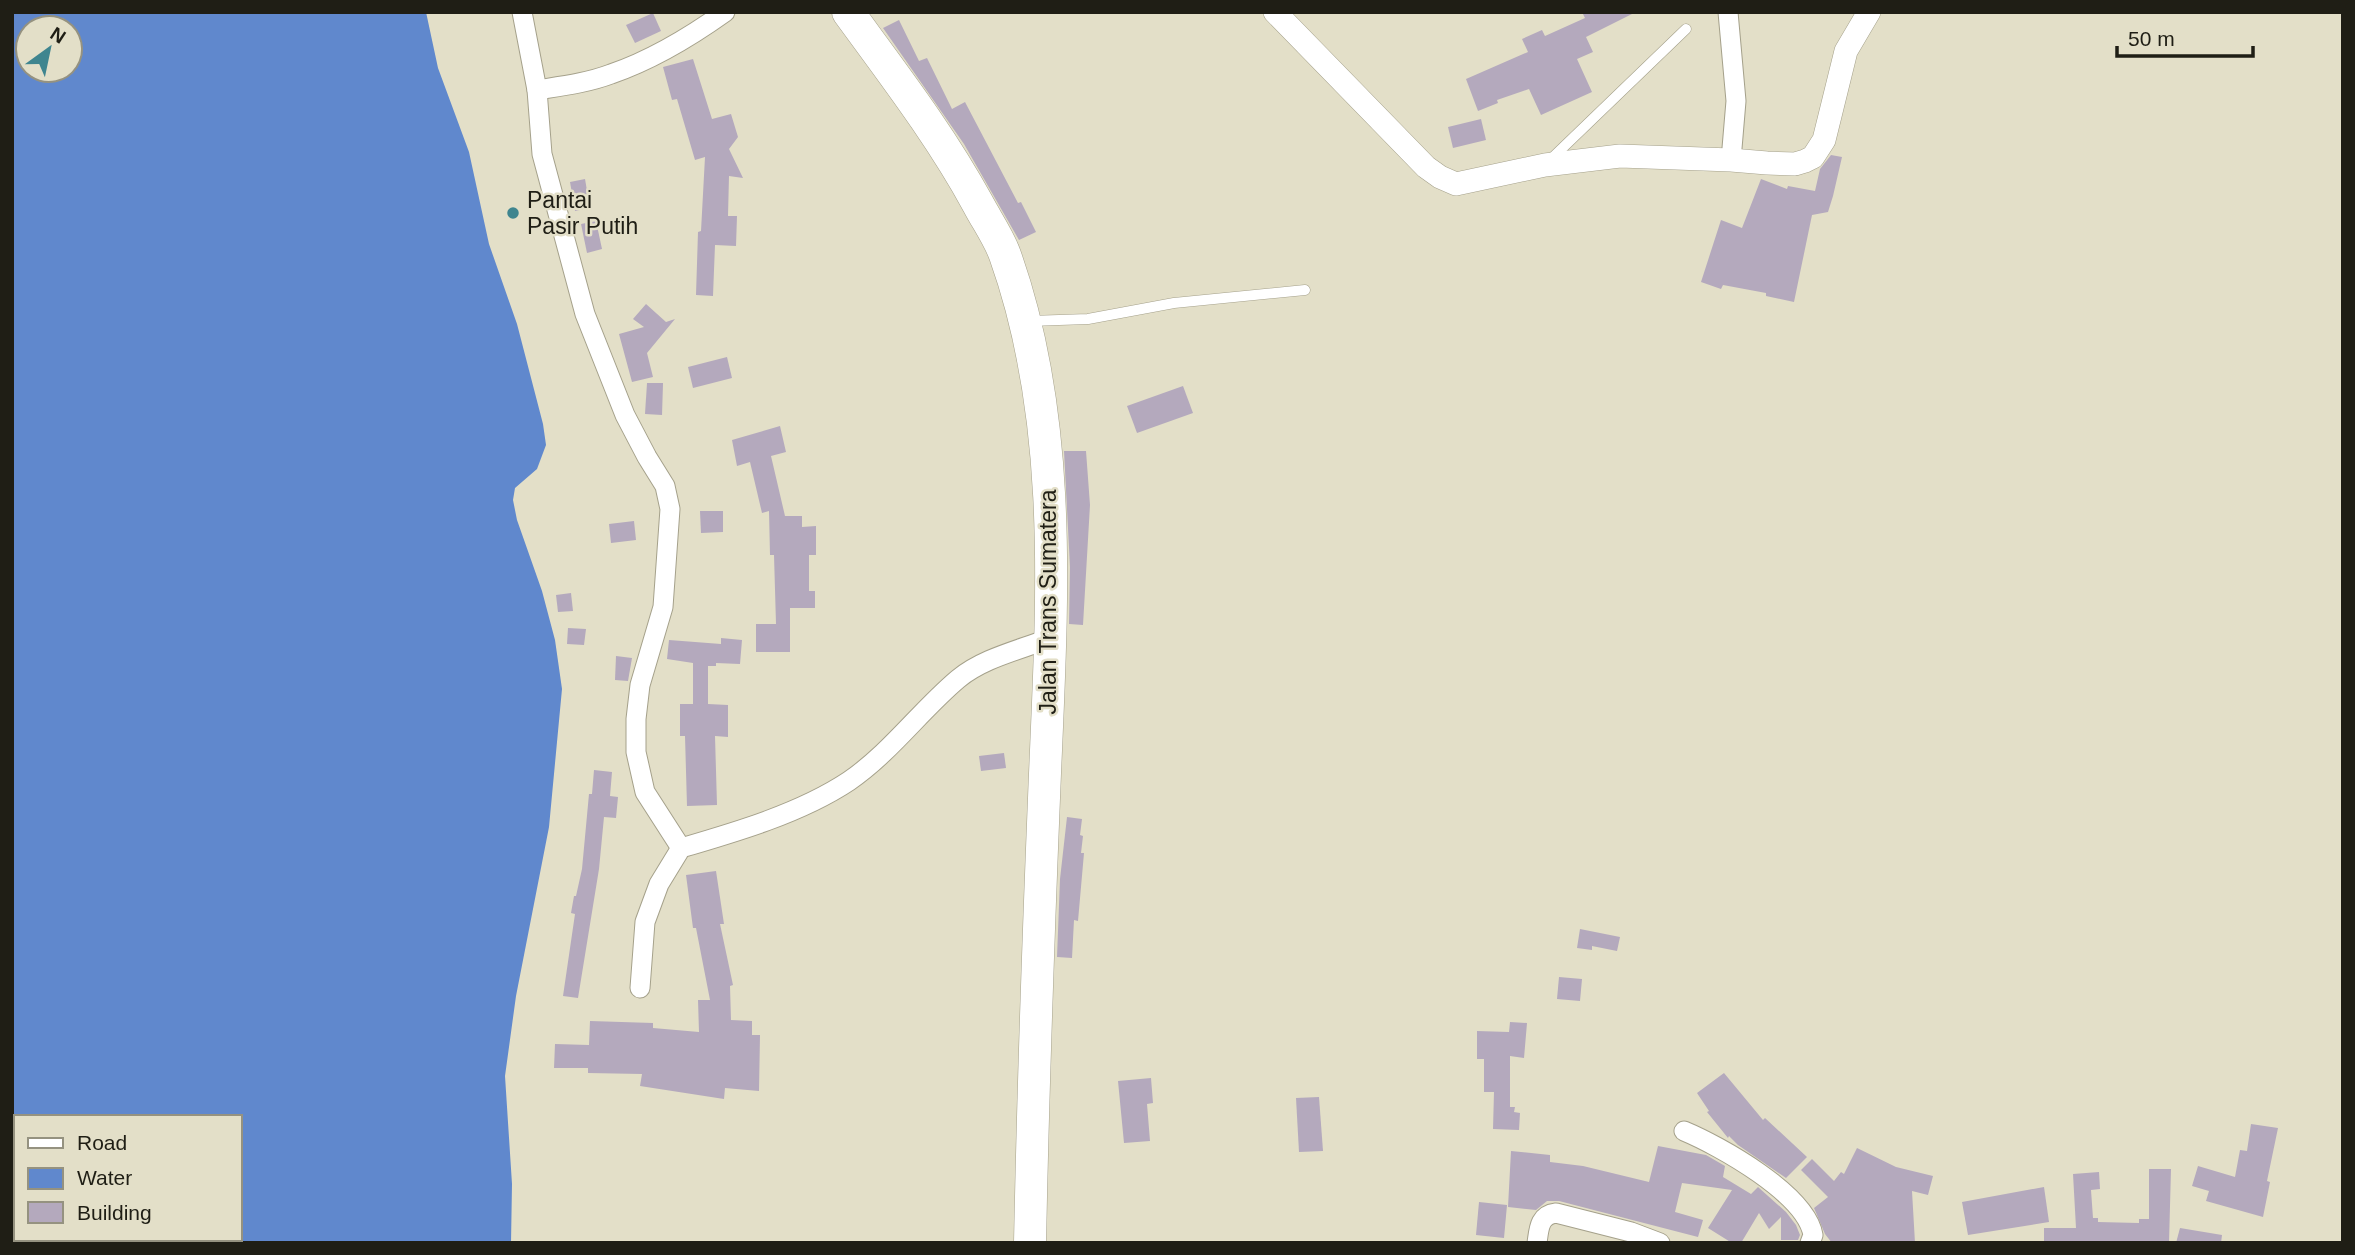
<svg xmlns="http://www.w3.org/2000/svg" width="2355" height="1255" font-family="Arial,sans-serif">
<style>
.water{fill:#6088cd;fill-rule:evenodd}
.building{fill:#b4a9bd}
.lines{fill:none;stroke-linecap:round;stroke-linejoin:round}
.service-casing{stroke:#a5a18b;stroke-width:11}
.minor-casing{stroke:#a5a18b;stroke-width:21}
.tertiary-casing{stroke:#a5a18b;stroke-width:24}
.trunk-casing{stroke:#a5a18b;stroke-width:33}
.service{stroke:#fff;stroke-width:10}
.minor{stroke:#fff;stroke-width:19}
.tertiary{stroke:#fff;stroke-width:23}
.trunk{stroke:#fff;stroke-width:32}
.poi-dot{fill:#3f858f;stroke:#e3dfc8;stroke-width:2.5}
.labels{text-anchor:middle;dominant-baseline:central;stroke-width:5;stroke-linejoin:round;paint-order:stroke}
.poi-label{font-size:23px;fill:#1f1e15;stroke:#e3dfc8;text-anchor:start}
.street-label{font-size:23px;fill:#1f1e15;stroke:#e3dfc8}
</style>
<rect width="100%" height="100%" fill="#e3dfc8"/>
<path class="water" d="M12,12H426L438,68L469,152L489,244L517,324L543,424L546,445L537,469L515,488L513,500L517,520L542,591L555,640L562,689L549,827L516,996L505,1076L512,1184L511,1243H12ZM28,28H70V70H28ZM16,1117H240V1239H16Z"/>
<g class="building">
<polygon points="1582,12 1636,12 1586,37 1593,52 1577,59 1592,92 1541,115 1529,89 1497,100 1498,103 1478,111 1466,79 1528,52 1522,39 1542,30 1545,36 1585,18"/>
<polygon points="653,13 661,31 635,43 626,25"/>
<polygon points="899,20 919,61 927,58 952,109 965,102 1018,203 1021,202 1036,232 1019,240 964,144 883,28"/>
<polygon points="693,59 712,119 731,114 738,137 729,149 743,178 729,176 728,216 737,216 736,246 715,245 713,296 696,295 698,232 701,231 705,157 695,160 677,99 672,100 663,67"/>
<polygon points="1481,119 1486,140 1453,148 1448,127"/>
<polygon points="1831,155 1842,157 1833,196 1828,212 1812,215 1794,302 1766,296 1766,293 1723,285 1721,289 1701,282 1721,220 1742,228 1761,179 1787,189 1788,186 1815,191 1820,169"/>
<polygon points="585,179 590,208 575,211 570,182"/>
<polygon points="596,221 602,249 587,253 581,224"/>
<polygon points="646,304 666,322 675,319 647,353 653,377 632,382 619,334 644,327 633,319"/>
<polygon points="727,357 732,378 693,388 688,367"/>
<polygon points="647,383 663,383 662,415 645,414"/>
<polygon points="1183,386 1193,413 1137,433 1127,406"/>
<polygon points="780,426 786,452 771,456 785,516 802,516 802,527 816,526 816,555 809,555 809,591 815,591 815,608 790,608 790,652 756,652 756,624 776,624 774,555 770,555 769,511 762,513 750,462 737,466 732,440"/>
<polygon points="1064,451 1086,451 1090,505 1083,625 1069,624 1070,567"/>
<polygon points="700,511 723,511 723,532 701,533"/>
<polygon points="634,521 636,540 611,543 609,524"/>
<polygon points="571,593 573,611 558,612 556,595"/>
<polygon points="568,628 586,629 584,645 567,644"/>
<polygon points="721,638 742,640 740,664 716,663 716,666 708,666 708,704 728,705 728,737 715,736 717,805 687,806 685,736 680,736 680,704 693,704 693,663 667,659 669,640 721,644"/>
<polygon points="616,656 632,658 628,681 615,680"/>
<polygon points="1004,753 1006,768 981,771 979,756"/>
<polygon points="594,770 612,772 610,796 618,797 616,818 604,817 599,869 578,998 563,996 575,914 571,913 574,896 576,896 582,869 589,794 592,794"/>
<polygon points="1067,817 1082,819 1080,835 1083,836 1081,853 1084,853 1078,921 1074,920 1072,958 1057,957 1060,879"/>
<polygon points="716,871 724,924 720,924 733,985 730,986 731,1020 752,1021 752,1035 760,1035 759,1091 725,1088 724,1099 640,1086 642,1074 588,1073 588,1068 554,1068 555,1044 589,1045 590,1021 653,1023 653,1028 699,1032 698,1000 710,1000 696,928 693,928 686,875"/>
<polygon points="1580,929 1620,937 1617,951 1592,946 1592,950 1577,948"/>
<polygon points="1559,977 1582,979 1580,1001 1557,999"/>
<polygon points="1510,1022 1527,1023 1524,1058 1510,1056 1510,1107 1515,1107 1514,1112 1520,1113 1519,1130 1493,1129 1494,1092 1484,1092 1484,1059 1477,1059 1477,1031 1509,1032"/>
<polygon points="1724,1073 1763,1120 1765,1118 1807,1157 1786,1178 1738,1145 1729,1136 1728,1138 1707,1112 1709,1111 1697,1093"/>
<polygon points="1151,1078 1153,1103 1147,1104 1150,1141 1124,1143 1118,1081"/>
<polygon points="1319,1097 1323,1151 1299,1152 1296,1098"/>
<polygon points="2251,1124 2278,1128 2267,1181 2270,1182 2263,1217 2206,1201 2209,1191 2192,1186 2198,1166 2235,1177 2240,1150 2247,1151"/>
<polygon points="1658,1146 1706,1155 1725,1166 1723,1177 1751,1194 1758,1187 1786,1212 1796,1225 1800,1235 1798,1240 1781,1240 1781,1217 1769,1229 1759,1213 1741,1243 1732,1243 1708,1228 1732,1190 1682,1183 1675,1212 1703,1220 1698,1237 1559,1201 1547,1201 1536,1210 1508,1207 1511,1151 1550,1155 1550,1162 1583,1166 1649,1182"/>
<polygon points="1857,1148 1896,1167 1933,1176 1928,1195 1912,1191 1915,1243 1832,1243 1825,1234 1814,1208 1828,1197 1801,1170 1812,1159 1834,1181 1841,1172 1844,1174"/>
<polygon points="2149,1169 2171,1169 2169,1243 2044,1243 2044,1228 2076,1228 2073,1174 2099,1172 2100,1189 2091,1190 2093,1218 2098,1218 2098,1222 2139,1223 2139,1219 2149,1219"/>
<polygon points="2044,1187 2049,1222 1968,1235 1962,1202"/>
<polygon points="1479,1202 1507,1205 1504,1238 1476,1235"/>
<polygon points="2180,1228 2222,1235 2221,1243 2176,1243"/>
</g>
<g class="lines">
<g class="service-casing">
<g id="service">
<polyline points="1550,160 1686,29"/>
<polyline points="1030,321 1088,319 1174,303 1305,290"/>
</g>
</g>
<g class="minor-casing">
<g id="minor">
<polyline points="522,12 537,90 542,154 585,314 625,415 647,457 665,486 670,509 663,607 640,685 636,719 636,752 645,792 681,848"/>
<polyline points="1728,12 1736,101 1731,160"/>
<path d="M537,90C562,86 587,83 611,74C652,60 690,37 725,12"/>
<path d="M640,988L645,922L659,884L681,848C736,832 801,813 849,781C891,752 920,711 958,679C983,658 1020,650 1050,638"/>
<path d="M1684,1131C1720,1146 1806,1194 1813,1235L1810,1243"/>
<path d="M1537,1243C1539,1229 1539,1215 1556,1213L1631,1232L1660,1243"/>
</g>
</g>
<g class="tertiary-casing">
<polyline id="tertiary" points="1275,12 1426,167 1440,177 1456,184 1545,165 1620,156 1731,160 1767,163 1795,164 1805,161 1813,157 1824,140 1846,51 1869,12"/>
</g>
<g class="trunk-casing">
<path id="trunk" d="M848,12C894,75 941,136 978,204C987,221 999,238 1005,255C1067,429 1051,618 1044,798C1038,946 1033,1094 1030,1243"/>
</g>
<use href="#service" class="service"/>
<use href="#minor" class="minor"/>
<use href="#tertiary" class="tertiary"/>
<use href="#trunk" class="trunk"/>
</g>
<circle class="poi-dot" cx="513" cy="213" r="7"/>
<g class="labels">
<g class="poi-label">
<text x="527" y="200">Pantai<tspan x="527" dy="26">Pasir Putih</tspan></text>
</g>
<g class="street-label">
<text transform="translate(1048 602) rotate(-90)">Jalan Trans Sumatera</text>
</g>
</g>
<rect width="2355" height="1255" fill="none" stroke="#1f1e15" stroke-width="28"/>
<rect x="14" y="1115" width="228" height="126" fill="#e3dfc8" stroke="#959280" stroke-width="2"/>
<rect x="28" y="1138" width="35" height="10" fill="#ffffff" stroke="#959280" stroke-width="2"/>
<text x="77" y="1150" font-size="21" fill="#1f1e15">Road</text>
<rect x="28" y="1168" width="35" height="21" fill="#6088cd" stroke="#959280" stroke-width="2"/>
<text x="77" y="1185" font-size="21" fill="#1f1e15">Water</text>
<rect x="28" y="1202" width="35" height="21" fill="#b4a9bd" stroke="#959280" stroke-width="2"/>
<text x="77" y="1220" font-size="21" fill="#1f1e15">Building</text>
<g transform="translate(49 49) rotate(33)"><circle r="33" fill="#e3dfc8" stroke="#959280" stroke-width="2"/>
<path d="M0-5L12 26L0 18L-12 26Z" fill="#3f858f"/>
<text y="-10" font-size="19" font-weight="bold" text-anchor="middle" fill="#1f1e15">N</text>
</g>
<path d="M2117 46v10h136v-10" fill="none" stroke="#1f1e15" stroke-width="3.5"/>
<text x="2128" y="46" font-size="21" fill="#1f1e15" stroke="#e3dfc8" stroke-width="5" paint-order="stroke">50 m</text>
</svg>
